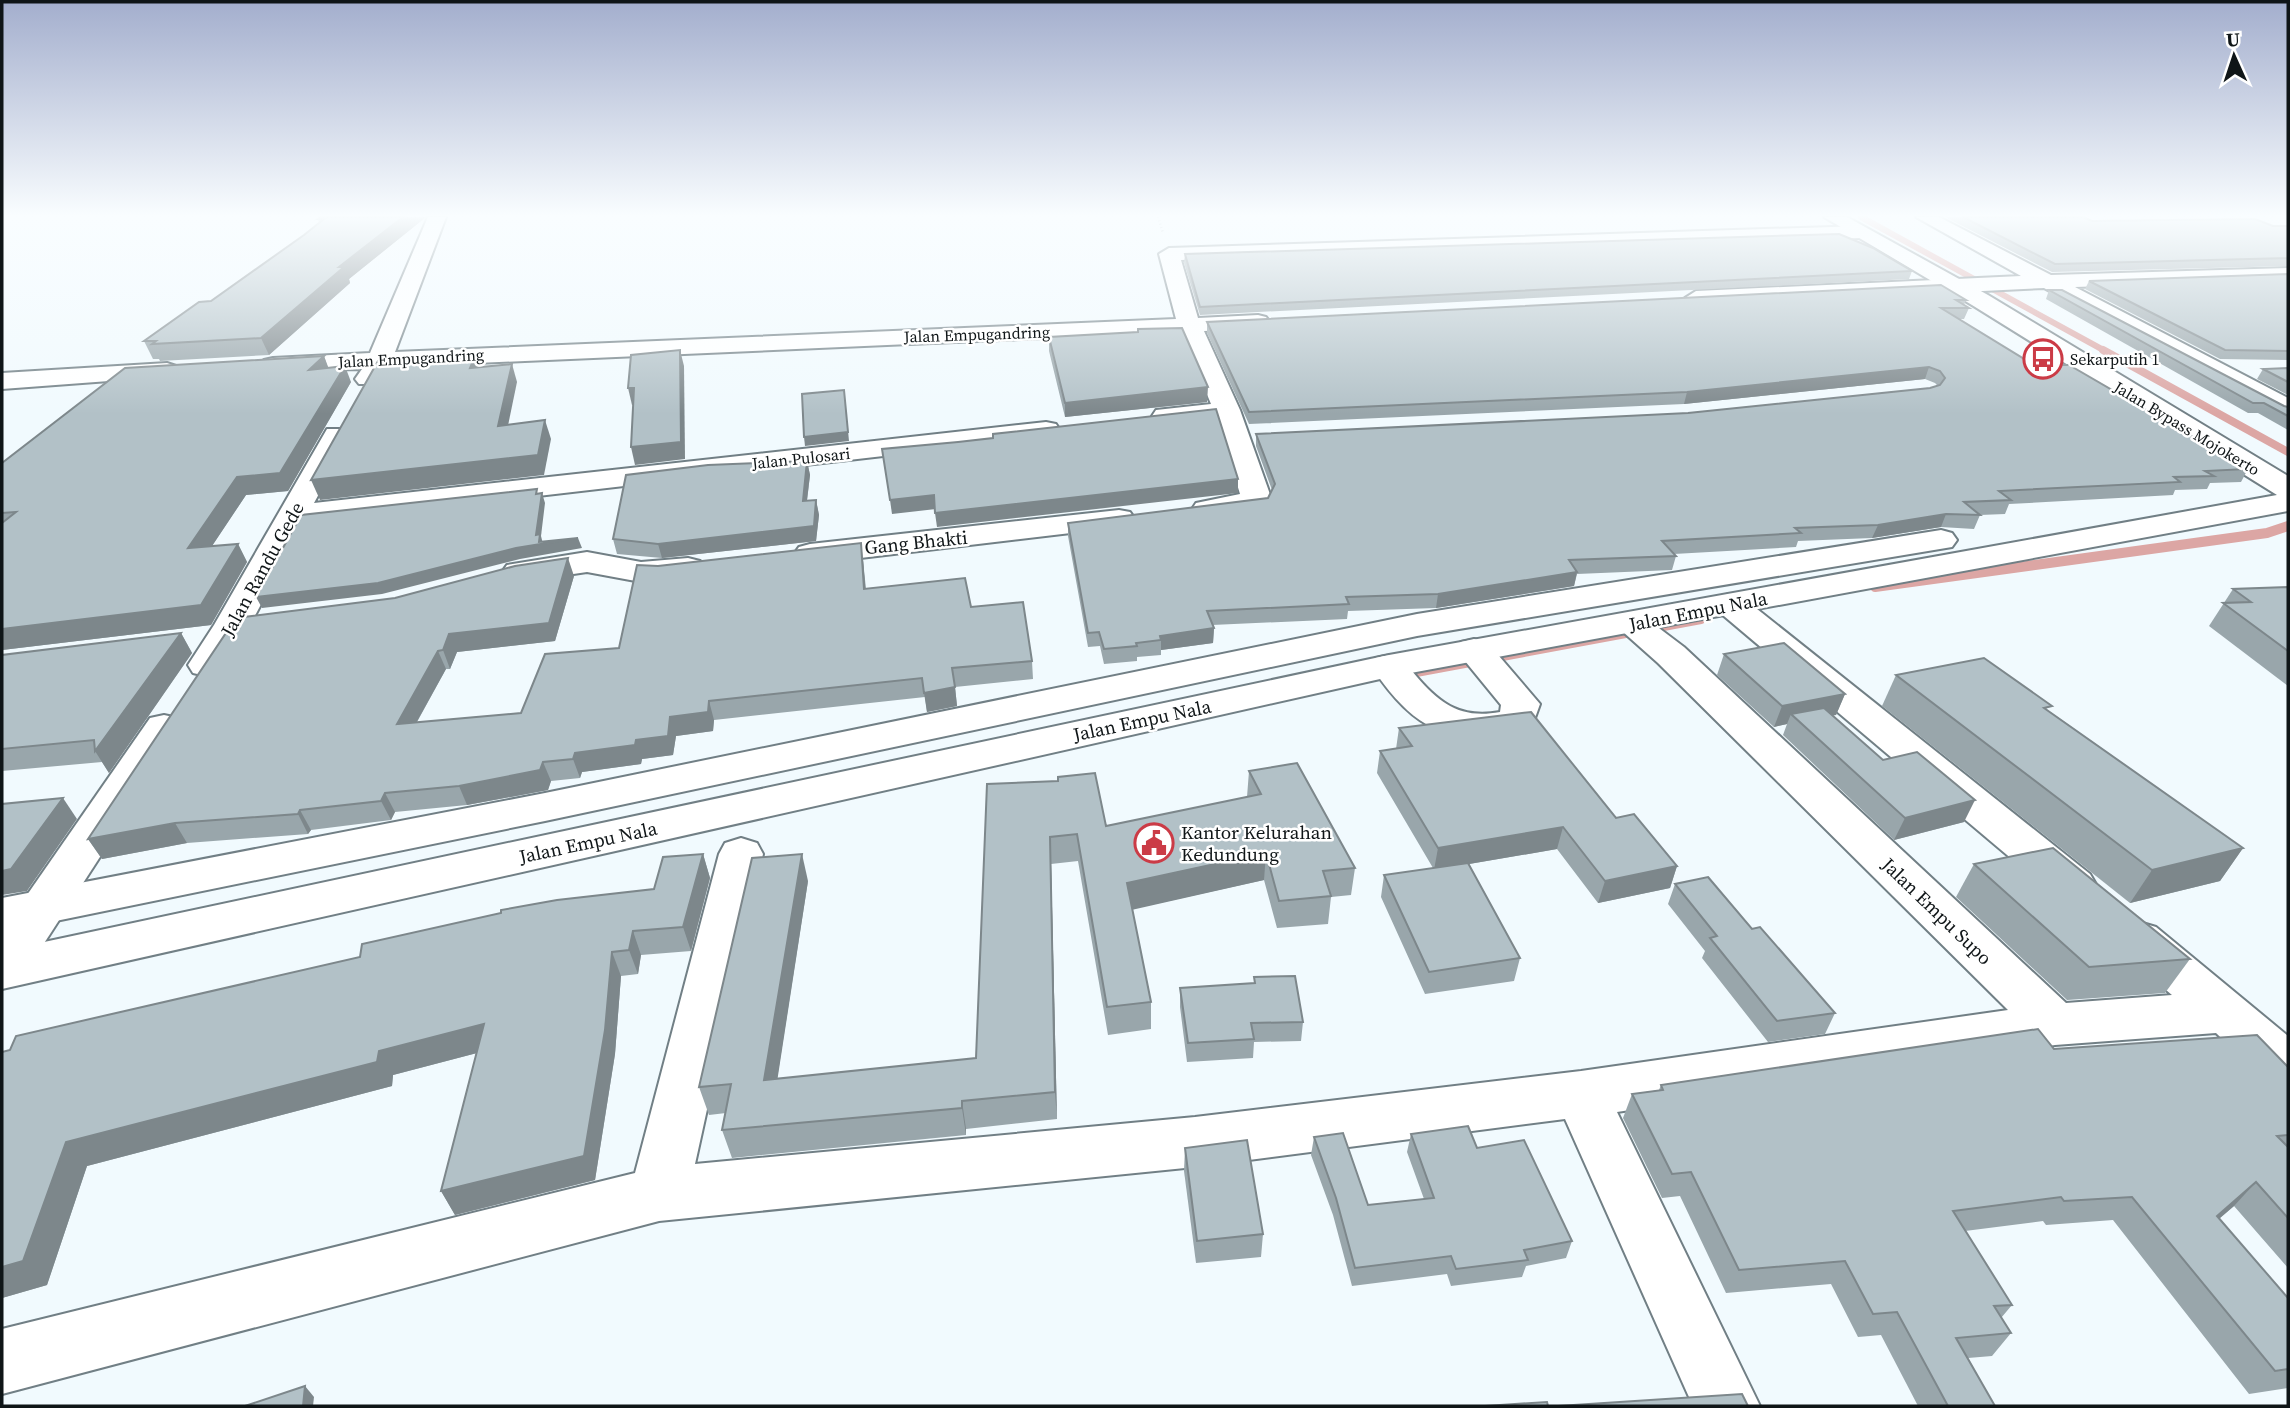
<svg xmlns="http://www.w3.org/2000/svg" width="2290" height="1408" font-family="'Source Serif 4',serif">
<style>
.lines{fill:none;stroke-linecap:round;stroke-linejoin:round}
.stream-far2{stroke:#dca6a4;stroke-width:6}
.stream-far1{stroke:#dca6a4;stroke-width:8}
.stream{stroke:#dca6a4;stroke-width:10}
.minor-casing{stroke:#717f85;stroke-width:4}
.major-casing{stroke:#717f85;stroke-width:4}
.highway-casing{stroke:#717f85;stroke-width:4}
.path{stroke:#8e9599;stroke-width:2.5;stroke-dasharray:1 2.5;stroke-linecap:butt}
.minor{fill:#fff;fill-rule:evenodd}
.major{fill:#fff;fill-rule:evenodd}
.highway{fill:#fff;fill-rule:evenodd}
.wall{fill:#99a6ab}
.shaded-wall{fill:#7d878b}
.building{fill:#b2c1c7;stroke:#7d878b;stroke-width:2}
.labels{text-anchor:middle;dominant-baseline:central;stroke-width:5;stroke-linejoin:round;paint-order:stroke}
.far-street-label{font-size:16px;fill:#0f1517;stroke:#fff}
.far-poi-label{font-size:16px;fill:#0f1517;stroke:#fff;text-anchor:start}
.street-label{font-size:19px;fill:#0f1517;stroke:#fff}
.poi-label{font-size:19px;fill:#0f1517;stroke:#fff;text-anchor:start}
</style>
<rect width="100%" height="100%" fill="#f1fafe"/>
<g class="lines">
<polyline class="stream-far2" points="1861,217 2107,352"/>
<polyline class="stream-far1" points="2103,350 2288,452"/>
<g class="stream">
<polyline points="1875,587 2267,533 2288,526"/>
<polyline points="1400,675 1701,619"/>
</g>
<g class="minor-casing">
<g id="minor">
<polygon points="428,217 446,217 395,352 1176,319 1159,254 1169,248 1862,226 1872,232 1862,238 1181,260 1198,318 1258,315 1266,317 1270,322 1266,327 1258,329 1204,331 1240,410 1272,500 1268,506 1207,518 1196,515 1192,509 1196,503 1240,494 1217,419 1165,424 1156,422 1152,416 1156,410 1211,404 1181,332 387,367 377,384 359,384 355,379 362,369 264,370 261,365 264,360 273,358 370,353"/>
<polygon points="1916,217 1939,217 2051,275 2288,268 2288,280 2075,287 2288,398 2288,416 2279,414 2044,288 1696,305 1685,298 1696,291 2021,276"/>
<polygon points="167,363 176,366 180,371 176,376 2,389 2,373"/>
<polygon points="1046,422 1056,424 1060,430 1056,436 304,523 250,625 219,673 206,676 193,673 188,665 214,625 327,429 347,429 351,435 314,503"/>
<polygon points="1119,510 1130,512 1135,519 1130,526 810,564 799,561 794,554 799,547 810,544"/>
<polygon points="587,552 641,562 688,558 700,561 704,568 700,575 641,582 587,572 519,582 507,579 502,572 507,565"/>
<polygon points="1730,594 1742,597 2090,874 2097,886 2090,898 2074,902 2058,898 1718,611 1713,604 1718,597"/>
<polygon points="1631,612 1643,616 1684,647 2066,1003 2172,995 2122,953 2115,940 2122,927 2139,922 2156,927 2288,1036 2288,1090 2269,1084 2216,1033 2055,1045 1617,1112 1760,1406 1693,1406 1565,1119 1195,1167 659,1221 2,1394 2,1329 635,1173 719,854 725,843 741,838 757,843 763,854 695,1164 1195,1117 1581,1071 2008,1010 1658,663 1613,623 1619,616"/>
<path d="M1474,639L1487,642L1540,704L1531,729C1452,749 1416,733 1371,666L1376,658C1384,656 1395,653 1403,659C1408,664 1412,672 1417,677C1441,705 1462,719 1500,712L1501,705L1456,650L1461,642Z"/>
<polygon points="164,715 178,718 184,727 19,982 2,988 2,931 150,718"/>
</g>
</g>
<g class="major-casing">
<g id="major">
<polygon points="2288,493 2288,511 1389,677 2,989 2,951 1389,655"/>
<polygon points="1941,530 1952,533 1957,540 1952,547 1417,636 545,821 2,932 2,898 545,793 1417,614"/>
</g>
</g>
<g class="highway-casing">
<polygon id="highway" points="1824,217 1847,217 1988,295 2288,476 2288,498 2277,495 1972,305"/>
</g>
<polyline class="path" points="1158,217 1163,233"/>
<use href="#minor" class="minor"/>
<use href="#major" class="major"/>
<use href="#highway" class="highway"/>
</g>
<g class="wall">
<polygon points="426,217 349,279 350,283 269,355 160,361 159,359 153,359 144,341 211,301 304,235 319,223 318,219"/>
<polygon points="1947,217 2083,217 2092,221 2288,226 2288,266 2052,272 1947,218"/>
<polygon points="1185,254 1912,271 1909,279 1200,315 1184,263"/>
<polygon points="2288,274 2288,360 2220,359 2085,289 2089,281"/>
<polygon points="2049,290 2284,406 2288,407 2288,430 2258,413 2248,413 2046,299"/>
<polygon points="1966,300 1964,305 1969,308 1964,319 1959,319 2034,365 2248,469 2241,482 2210,483 2207,489 2175,490 2173,495 2009,504 2005,514 1980,515 1974,529 1941,527 1872,538 1798,541 1796,547 1674,554 1676,556 1672,570 1577,574 1574,586 1436,608 1348,611 1347,619 1212,625 1214,628 1213,643 1161,650 1161,655 1137,657 1137,661 1104,664 1100,646 1088,647 1068,536 1068,523 1268,498 1272,490 1256,446 1256,434 1688,413 1930,388 1938,386 1935,383 1925,379 1684,404 1249,424 1207,333 1207,322"/>
<polygon points="1138,329 1207,402 1065,417 1049,351 1049,337 1138,332"/>
<polygon points="324,356 328,368 351,382 288,491 246,495 212,546 238,544 247,562 211,625 2,650 2,463"/>
<polygon points="2288,368 2288,395 2257,379 2263,369"/>
<polygon points="807,461 810,475 807,501 816,500 819,515 816,541 662,558 617,554 613,539"/>
<polygon points="863,560 866,589 971,607 1032,661 1033,679 955,687 957,706 927,712 925,697 714,720 713,731 676,736 673,755 642,759 641,764 582,772 580,778 551,781 548,790 467,805 395,812 391,820 311,830 308,834 187,843 102,859 88,839 574,576 555,641 457,652 450,669 446,669 417,722 521,713 619,648 658,566"/>
<polygon points="2288,587 2288,686 2209,626 2233,589"/>
<polygon points="181,633 192,653 109,773 102,762 2,771 2,655"/>
<polygon points="1724,654 1845,694 1836,715 1832,715 1883,760 1964,822 1894,840 1783,735 1787,724 1774,727 1717,675"/>
<polygon points="1896,675 2049,711 2243,848 2220,881 2130,903 1882,706"/>
<polygon points="1399,728 1616,818 1677,866 1670,888 1598,903 1557,849 1469,864 1520,958 1514,981 1425,994 1381,897 1384,875 1433,868 1377,773 1380,751 1396,749"/>
<polygon points="1249,771 1355,868 1351,895 1331,897 1328,924 1277,928 1264,880 1132,909 1151,1002 1151,1029 1108,1035 1078,861 1051,864 1057,1119 966,1129 966,1135 732,1158 722,1130 726,1113 709,1115 699,1087 808,881 777,1079 976,1058 987,784 1106,826 1247,797"/>
<polygon points="703,854 710,878 691,951 641,955 638,974 621,976 615,1054 595,1180 455,1215 441,1191 477,1053 393,1075 392,1086 87,1166 47,1285 2,1298 2,1052 654,889"/>
<polygon points="1974,864 2190,959 2165,993 2067,1000 1956,897"/>
<polygon points="1675,884 1752,929 1835,1013 1825,1034 1768,1042 1702,958 1705,951 1668,904"/>
<polygon points="1254,977 1303,1022 1301,1041 1254,1042 1253,1058 1187,1062 1180,1007 1180,988 1254,983"/>
<polygon points="2054,1049 2288,1067 2288,1268 2234,1206 2219,1219 2288,1298 2288,1388 2249,1394 2113,1220 2046,1225 2043,1221 1965,1231 2012,1305 2001,1318 2011,1333 1992,1356 1968,1358 1995,1406 1918,1406 1881,1335 1858,1337 1831,1284 1726,1293 1680,1196 1662,1198 1623,1118 1632,1094 1659,1090 1661,1085"/>
<polygon points="1411,1134 1477,1148 1572,1241 1566,1258 1526,1266 1522,1277 1451,1286 1447,1274 1352,1286 1333,1215 1311,1155 1314,1137 1368,1205 1424,1199 1407,1152"/>
<polygon points="1185,1148 1263,1234 1261,1257 1196,1263 1184,1171"/>
</g>
<g class="shaded-wall">
<polygon points="403,217 426,217 349,279 350,283 269,355 261,338 339,267"/>
<polygon points="680,350 684,366 685,459 635,465 631,447"/>
<polygon points="324,356 330,372 309,370"/>
<polygon points="475,356 481,373 470,368"/>
<polygon points="512,364 517,382 504,445 498,426"/>
<polygon points="345,366 351,382 288,491 246,495 198,567 188,548 237,477"/>
<polygon points="1929,367 1925,379 1684,404 1687,392"/>
<polygon points="1208,387 1207,402 1065,417 1065,403"/>
<polygon points="628,388 634,388 638,404 632,405"/>
<polygon points="844,390 849,441 805,446 804,437"/>
<polygon points="545,420 551,439 544,475 320,500 311,480"/>
<polygon points="807,461 810,475 805,516 803,501"/>
<polygon points="1238,479 1238,493 937,527 935,513"/>
<polygon points="542,493 545,503 541,536 543,544 578,538 582,548 520,559 382,594 262,608 256,597 536,535"/>
<polygon points="934,495 936,509 892,514 890,500"/>
<polygon points="816,500 819,515 816,541 662,558 658,544"/>
<polygon points="1946,514 1941,527 1872,538 1878,525"/>
<polygon points="861,543 863,560 867,607 864,589"/>
<polygon points="238,544 247,562 211,625 2,650 2,629"/>
<polygon points="568,558 574,576 555,641 457,652 450,669 443,650 449,634"/>
<polygon points="1577,572 1574,586 1436,608 1438,594"/>
<polygon points="1214,628 1213,643 1161,650 1161,640 1160,636"/>
<polygon points="181,633 192,653 109,773 95,751"/>
<polygon points="438,651 446,669 405,743 397,724"/>
<polygon points="955,687 957,706 927,712 924,693"/>
<polygon points="1845,694 1836,715 1799,722 1791,714 1787,724 1774,727 1782,706"/>
<polygon points="709,701 714,720 713,731 676,736 673,755 642,759 641,764 582,772 580,778 573,759 575,753 636,740 670,717"/>
<polygon points="543,762 551,781 548,790 467,805 459,786"/>
<polygon points="385,793 395,812 391,820 381,801"/>
<polygon points="63,798 77,819 27,891 2,895 2,871"/>
<polygon points="1975,800 1964,822 1894,840 1905,818"/>
<polygon points="300,810 311,830 308,834 298,814"/>
<polygon points="175,823 187,843 102,859 88,839"/>
<polygon points="1563,827 1557,849 1434,870 1438,848"/>
<polygon points="1050,837 1051,864 1057,1119 1055,1092"/>
<polygon points="2243,848 2220,881 2130,903 2152,870"/>
<polygon points="1266,853 1264,880 1127,911 1127,883"/>
<polygon points="703,854 710,878 691,951 683,927"/>
<polygon points="802,854 808,881 773,1108 764,1080"/>
<polygon points="1677,866 1670,888 1598,903 1605,881"/>
<polygon points="633,931 641,955 638,974 629,950"/>
<polygon points="612,952 621,976 615,1054 595,1180 455,1215 441,1191"/>
<polygon points="484,1024 496,1048 393,1075 392,1086 87,1166 47,1285 2,1298 2,1267 66,1142 379,1051"/>
<polygon points="962,1101 966,1129 966,1135 962,1108"/>
<polygon points="2256,1182 2234,1206 2195,1239 2217,1216"/>
<polygon points="305,1386 314,1397 313,1406 303,1406"/>
</g>
<g class="building">
<polygon points="321,217 403,217 339,267 344,267 261,338 152,344 156,341 144,341 199,302 211,301 304,235 324,219 318,219"/>
<polygon points="1963,217 2083,217 2092,221 2255,219 2273,226 2288,226 2288,258 2055,264"/>
<polygon points="1839,234 1873,248 1912,271 1200,307 1185,254"/>
<polygon points="2288,274 2288,351 2225,350 2089,281"/>
<polygon points="1941,285 1966,300 1956,300 1969,308 1941,308 2034,365 2069,365 2248,469 2205,471 2214,476 2174,477 2180,482 1999,491 2011,500 1964,502 1980,515 1946,514 1878,525 1795,528 1801,533 1662,541 1676,556 1569,560 1577,572 1438,594 1346,597 1349,604 1207,611 1214,628 1160,636 1161,640 1136,643 1137,646 1104,649 1099,632 1088,633 1068,523 1268,498 1275,484 1256,434 1688,413 1930,388 1940,385 1945,378 1940,371 1929,367 1687,392 1249,412 1207,322"/>
<polygon points="2049,290 2062,290 2284,406 2288,407 2288,416 2264,403 2253,403"/>
<polygon points="1182,328 1208,387 1065,403 1049,337 1138,332 1138,329"/>
<polygon points="680,350 681,442 631,447 634,388 628,388 631,355"/>
<polygon points="324,356 309,370 345,366 280,473 237,477 188,548 238,544 201,605 2,629 2,523 16,512 2,513 2,463 125,368"/>
<polygon points="475,356 470,368 512,364 498,426 545,420 538,455 311,480 378,361"/>
<polygon points="2288,368 2288,382 2263,369"/>
<polygon points="844,390 848,432 804,437 802,394"/>
<polygon points="1216,409 1238,479 935,513 934,495 890,500 882,449 958,442 993,438 993,434"/>
<polygon points="807,461 803,501 816,500 814,526 658,544 613,539 626,475 708,465"/>
<polygon points="537,489 536,494 542,493 536,535 540,534 539,542 578,538 516,548 378,583 256,597 301,515"/>
<polygon points="861,543 864,589 965,578 971,607 1023,602 1032,661 952,668 955,687 924,693 922,678 709,701 708,712 670,717 668,736 636,740 635,745 575,753 573,759 543,762 540,770 459,786 385,793 381,801 300,810 298,814 175,823 88,839 236,618 395,598 515,566 568,558 549,623 449,634 443,650 438,651 397,724 521,713 545,654 619,648 637,565 658,566"/>
<polygon points="2288,587 2288,651 2223,603 2251,602 2233,589"/>
<polygon points="181,633 95,751 94,740 2,749 2,655"/>
<polygon points="1784,643 1845,694 1782,706 1724,654"/>
<polygon points="1984,658 2052,706 2044,708 2243,848 2152,870 1896,675"/>
<polygon points="1824,708 1883,760 1917,752 1975,800 1905,818 1791,714"/>
<polygon points="1531,712 1616,818 1634,814 1677,866 1605,881 1563,827 1438,848 1380,751 1412,746 1399,728"/>
<polygon points="1297,763 1355,868 1323,871 1331,896 1279,901 1266,853 1127,883 1151,1002 1107,1007 1077,834 1050,837 1055,1092 962,1101 962,1108 722,1130 731,1084 699,1087 752,858 802,854 764,1080 976,1058 987,784 1058,781 1058,777 1095,773 1106,826 1261,794 1249,771"/>
<polygon points="63,798 11,869 2,871 2,804"/>
<polygon points="2053,848 2190,959 2089,967 1974,864"/>
<polygon points="703,854 683,927 633,931 629,950 612,952 605,1030 584,1156 441,1191 484,1024 379,1051 377,1062 66,1142 23,1261 2,1267 2,1052 10,1050 16,1036 360,957 362,944 501,913 501,910 557,900 654,889 663,857"/>
<polygon points="1468,863 1520,958 1429,972 1384,875"/>
<polygon points="1708,877 1752,929 1760,927 1835,1013 1777,1021 1710,938 1717,936 1675,884"/>
<polygon points="1295,976 1303,1022 1251,1023 1254,1039 1188,1043 1180,988 1255,983 1254,977"/>
<polygon points="2038,1029 2054,1049 2257,1035 2288,1067 2288,1135 2277,1136 2288,1147 2288,1218 2256,1182 2217,1216 2288,1298 2288,1369 2275,1371 2132,1197 2064,1201 2061,1197 1953,1211 2012,1305 1994,1306 2011,1333 1956,1338 1995,1406 1948,1406 1897,1312 1873,1314 1845,1261 1739,1270 1691,1172 1672,1174 1632,1094 1663,1090 1661,1085"/>
<polygon points="1468,1126 1477,1148 1524,1140 1572,1241 1524,1250 1528,1260 1456,1269 1451,1256 1355,1268 1336,1198 1314,1137 1343,1133 1368,1205 1434,1198 1411,1134"/>
<polygon points="1247,1140 1263,1234 1197,1241 1185,1148"/>
<polygon points="305,1386 303,1406 245,1406"/>
<polygon points="1742,1394 1748,1406 1558,1406"/>
<polygon points="1547,1402 1548,1406 1485,1406"/>
</g>
<linearGradient id="sky" x2="0" y2="1"><stop stop-color="#a3aecd"/><stop offset="0.52" stop-color="#f9fdff"/><stop offset="1" stop-color="#f9fdff" stop-opacity="0"/></linearGradient>
<rect width="2290" height="414" fill="url(#sky)"/>
<defs>
<g id="bus-ring" transform="scale(2.0125)"><circle r="9.5" fill="#fff" stroke="#cb3b46" stroke-width="1.5"/><path d="M-5-6H5V4H4V6H2V4H-2V6H-4V4H-5ZM-3.5-4V0h7V-4ZM-3.5 1.2v1.5H-2V1.2ZM2 1.2v1.5H3.5V1.2Z" fill="#cb3b46"/></g>
<g id="civic-ring" transform="scale(2.0125)"><circle r="9.5" fill="#fff" stroke="#cb3b46" stroke-width="1.5"/><path d="M-.6-6.5H3V-4.5H.6V-3L4-1V1h2V6H-6V1h2V-1L-.6-3ZM-1.2 2.5V6h2.4V2.5Z" fill="#cb3b46"/></g>
</defs>
<g fill-rule="evenodd">
<use href="#bus-ring" x="2043" y="359"/>
<use href="#civic-ring" x="1154" y="843"/>
</g>
<g class="labels">
<g class="far-street-label">
<text transform="translate(977 334) rotate(-2)">Jalan Empugandring</text>
<text transform="translate(411 358) rotate(-3)">Jalan Empugandring</text>
<text transform="translate(2187 428) rotate(31)">Jalan Bypass Mojokerto</text>
<text transform="translate(801 458) rotate(-6)">Jalan Pulosari</text>
</g>
<g class="far-poi-label">
<text x="2070" y="359">Sekarputih 1</text>
</g>
<g class="street-label">
<text transform="translate(916 542) rotate(-6)">Gang Bhakti</text>
<text transform="translate(262 569) rotate(-61)">Jalan Randu Gede</text>
<text transform="translate(1698 611) rotate(-11)">Jalan Empu Nala</text>
<text transform="translate(1142 720) rotate(-12)">Jalan Empu Nala</text>
<text transform="translate(588 842) rotate(-12)">Jalan Empu Nala</text>
<text transform="translate(1937 911) rotate(44)">Jalan Empu Supo</text>
</g>
<g class="poi-label">
<text x="1181" y="832">Kantor Kelurahan<tspan x="1181" dy="22">Kedundung</tspan></text>
</g>
</g>
<rect width="2290" height="1408" fill="none" stroke="#0f1517" stroke-width="7"/>
<g transform="translate(2234 56) rotate(357)" stroke="#ffffff" stroke-width="5" paint-order="stroke">
<path d="M0-5L12 26L0 18L-12 26Z" fill="#0f1517"/>
<text y="-10" font-size="19" font-weight="bold" text-anchor="middle" fill="#0f1517">U</text>
</g>
</svg>
